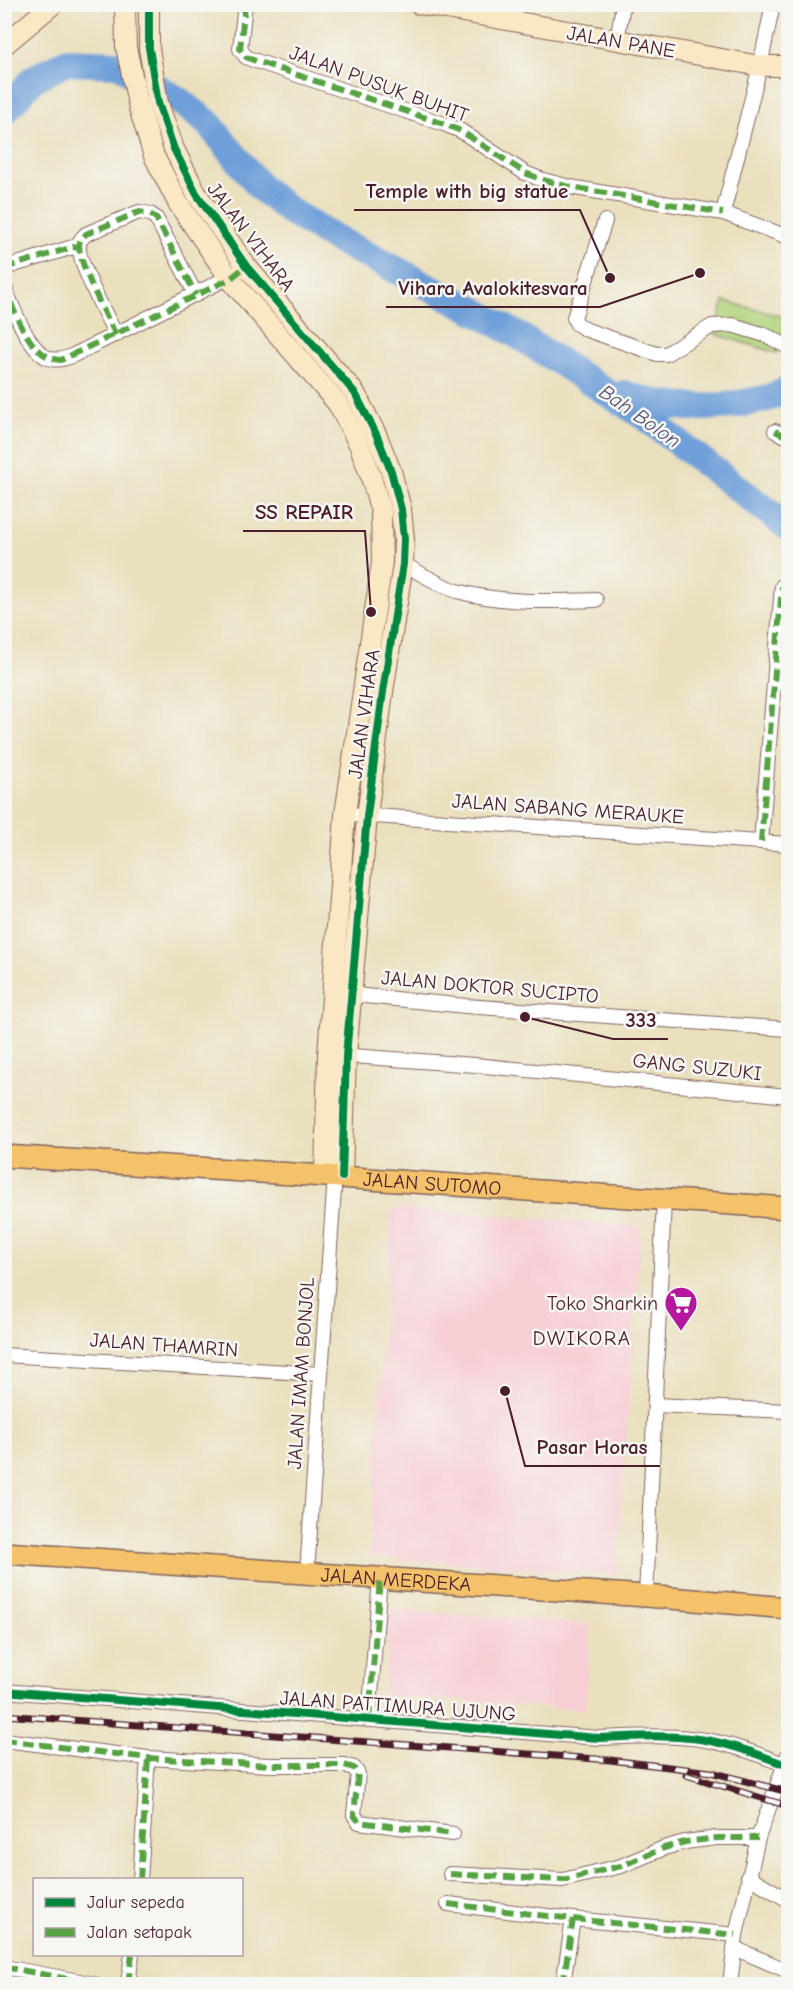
<svg xmlns="http://www.w3.org/2000/svg" width="793" height="1989" font-family="'Comic Neue',sans-serif">
<style>
.built{fill:#f7cfd5}
.green{fill:#b1d37b;stroke:#7e7953;stroke-width:1.5}
.lines{fill:none;stroke-linecap:round;stroke-linejoin:round}
.river{stroke:#6e9fd8;stroke-width:28}
.street-casing{stroke:#82635e;stroke-width:16}
.secondary-casing{stroke:#82635e;stroke-width:22}
.primary-casing{stroke:#82635e;stroke-width:24}
.street{stroke:#fff;stroke-width:14}
.secondary{stroke:#fae7c3;stroke-width:20}
.primary{stroke:#f3c26a;stroke-width:21}
.rail-casing{stroke:#4a1f2b;stroke-width:7}
.rail{stroke:#f6f6f2;stroke-width:4.5;stroke-dasharray:14;stroke-linecap:butt}
.quiet{stroke:#56a243;stroke-width:6;stroke-dasharray:12 6;stroke-linecap:butt}
.cycleway-casing{stroke:#f6f6f2;stroke-width:11}
.cycleway{stroke:#00873e;stroke-width:8}
.labels{text-anchor:middle;dominant-baseline:central;stroke-width:5;stroke-linejoin:round;paint-order:stroke}
.street-label{font-size:20px;fill:#4a1f2b;stroke:#f6f6f2}
.poi-label{font-size:20px;fill:#4a1f2b;stroke:#f6f6f2;text-anchor:end}
.water-label{font-size:21px;font-style:italic;fill:#585270;stroke:#f6f6f2}
.neighbourhood-label{font-size:21px;letter-spacing:1.5px;fill:#4a1f2b;stroke:#f6f6f2}
.leader{fill:none;stroke:#4a1f2b;stroke-width:2}
.callout-dot{fill:#4a1f2b;stroke:#f6f6f2;stroke-width:2}
.callout-label{font-size:21px;text-anchor:middle;font-weight:bold;fill:#4a1f2b;stroke:#f6f6f2;stroke-width:5;stroke-linejoin:round;paint-order:stroke}
</style>
<rect width="100%" height="100%" fill="#f6f6f2"/>
<filter id="ink" filterUnits="userSpaceOnUse"><feTurbulence type="fractalNoise" baseFrequency=".0167" numOctaves="2"/><feDisplacementMap in="SourceGraphic" scale="12" xChannelSelector="R" yChannelSelector="G"/><feConvolveMatrix kernelMatrix="1 2 1 2 8 2 1 2 1" color-interpolation-filters="sRGB"/></filter>
<filter id="wash" filterUnits="userSpaceOnUse"><feTurbulence type="fractalNoise" baseFrequency=".008" numOctaves="4" result="noise"/><feDisplacementMap in="SourceGraphic" scale="24" xChannelSelector="R" yChannelSelector="G"/><feGaussianBlur stdDeviation="1.35" result="paint"/><feColorMatrix in="noise" values="0 0 0 0 0 0 0 0 0 0 0 0 0 0 0 0 0 1.4 0 .05"/><feComposite in="paint" operator="in"/></filter>
<g filter="url(#wash)">
<rect width="100%" height="100%" fill="#eae0be"/>
<g class="built">
<polygon points="392,1208 641,1226 617,1575 369,1557"/>
<polygon points="390,1609 591,1624 585,1710 384,1695"/>
</g>
<polygon class="green" points="724,301 788,318 777,353 715,334"/>
<g class="lines">
<g class="river">
<polyline points="4,112 33,79 66,62 118,64 180,101 209,124 261,188 291,212 334,238 470,308 519,336 645,417 788,527"/>
<path d="M624,394C645,401 670,407 693,407C717,408 769,402 788,389"/>
</g>
</g>
</g>
<g filter="url(#ink)">
<g class="lines">
<g class="street-casing">
<g id="street">
<polyline points="245,4 240,49 246,57 253,60 444,124 461,131 525,173 543,180 570,187 723,213 788,237"/>
<polyline points="617,42 623,4"/>
<polyline points="723,213 760,66 773,4"/>
<polyline points="605,221 574,318 577,324 587,330 657,354 666,354 712,326 732,325 765,335 788,347"/>
<polyline points="4,268 73,247 79,248"/>
<path d="M4,286C12,305 29,354 51,359C59,361 67,358 74,355L235,274"/>
<path d="M116,335C108,319 73,254 80,241C80,240 86,234 86,234L139,212L150,214L156,218L196,295"/>
<polyline points="775,431 788,437"/>
<path d="M403,564C420,573 439,585 457,591C503,604 549,601 596,600"/>
<polyline points="345,814 788,844"/>
<polyline points="761,842 782,586"/>
<polyline points="345,994 466,1006 788,1029"/>
<polyline points="339,1055 475,1065 788,1096"/>
<polyline points="4,1355 320,1374"/>
<polyline points="655,1405 788,1411"/>
<polyline points="307,1573 335,1176"/>
<polyline points="646,1596 664,1200"/>
<path d="M4,1691L599,1738C634,1737 671,1734 706,1740C734,1745 760,1755 786,1765"/>
<polyline points="369,1720 380,1578"/>
<polyline points="4,1740 148,1758 270,1765 344,1765 354,1768 358,1774 354,1815 359,1822 453,1834"/>
<polyline points="450,1874 563,1880 621,1866 664,1848 685,1842 717,1838 758,1838"/>
<polyline points="748,1876 788,1900"/>
<polyline points="140,1880 148,1758"/>
<polyline points="448,1904 573,1919 736,1935"/>
<polyline points="734,1948 788,1971"/>
<polyline points="4,1967 95,1984"/>
<polyline points="128,1984 132,1954"/>
<polyline points="563,1984 573,1919"/>
<polyline points="730,1984 736,1935 758,1838 788,1755"/>
</g>
</g>
<g class="secondary-casing">
<g id="secondary">
<polyline points="125,4 126,47 139,108 154,156 178,203 230,279 338,404 359,444 371,477 381,512 382,562 345,814 328,1054 325,1176"/>
<polyline points="149,4 149,48 158,103 174,149 196,193 246,266 355,393 377,436 391,471 401,509 404,539 403,564 383,692 367,816 346,1056 342,1177"/>
<polyline points="419,4 760,66 788,66"/>
<polyline points="4,45 53,4"/>
</g>
</g>
<g class="primary-casing">
<g id="primary">
<path id="s1" d="M4,1156L325,1176L788,1208"/>
<path id="s2" d="M4,1553L646,1596L788,1608"/>
</g>
</g>
<use href="#street" class="street"/>
<use href="#secondary" class="secondary"/>
<use href="#primary" class="primary"/>
<g class="rail-casing">
<g id="rail">
<polyline points="4,1715 610,1760 711,1772 788,1792"/>
<polyline points="686,1775 788,1806"/>
</g>
</g>
<use href="#rail" class="rail"/>
<g class="quiet">
<polyline points="245,4 240,49 246,57 253,60 444,124 461,131 525,173 543,180 570,187 723,213"/>
<polyline points="4,268 73,247 79,248"/>
<path d="M4,286C15,311 29,359 61,360L230,279L246,266"/>
<path d="M116,335C108,319 73,254 80,241C80,240 86,234 86,234L139,212L150,214L156,218L196,295"/>
<polyline points="775,431 788,437"/>
<polyline points="761,842 782,586"/>
<polyline points="369,1720 380,1578"/>
<polyline points="4,1740 148,1758 270,1765 344,1765 354,1768 358,1774 354,1815 359,1822 453,1834"/>
<polyline points="450,1874 563,1880 621,1866 664,1848 685,1842 717,1838 758,1838"/>
<polyline points="140,1880 148,1758"/>
<polyline points="448,1904 573,1919 736,1935"/>
<polyline points="4,1967 95,1984"/>
<polyline points="128,1984 132,1954"/>
<polyline points="563,1984 573,1919"/>
</g>
<g class="cycleway-casing">
<g id="cycleway">
<polyline points="149,4 149,48 158,103 174,149 196,193 246,266 355,393 377,436 391,471 401,509 404,539 403,564 383,692 367,816 346,1056 342,1177"/>
<path d="M4,1691L599,1738C634,1737 671,1734 706,1740C734,1745 760,1755 786,1765"/>
</g>
</g>
<use href="#cycleway" class="cycleway"/>
</g>
</g>
<defs>
<g id="supermarket-pin" transform="scale(1.725)"><path d="M0 17L-7.5 6A9.5 9.5 0 1 1 7.5 6Z" fill="#b5179e" stroke="#f6f6f2"/><path d="M-6-5.5h2.5l.6 2H6L4.5 2H-2.5L-4.4-4H-6ZM-1.5 3.2a1.3 1.3 0 1 0 .1 0ZM3 3.2a1.3 1.3 0 1 0 .1 0Z" fill="#fff"/></g>
</defs>
<g fill-rule="evenodd">
<use href="#supermarket-pin" x="681" y="1303"/>
</g>
<g class="labels">
<g class="street-label">
<text transform="translate(621 42) rotate(10)">JALAN PANE</text>
<text transform="translate(379 84) rotate(20)">JALAN PUSUK BUHIT</text>
<text transform="translate(251 237) rotate(53)">JALAN VIHARA</text>
<text transform="translate(364 714) rotate(-82)">JALAN VIHARA</text>
<text transform="translate(568 809) rotate(4)">JALAN SABANG MERAUKE</text>
<text transform="translate(490 987) rotate(5)">JALAN DOKTOR SUCIPTO</text>
<text transform="translate(697 1067) rotate(6)">GANG SUZUKI</text>
<text stroke="none"><textPath href="#s1" startOffset="429">JALAN SUTOMO</textPath></text>
<text transform="translate(164 1345) rotate(4)">JALAN THAMRIN</text>
<text transform="translate(301 1373) rotate(-86)">JALAN IMAM BONJOL</text>
<text stroke="none"><textPath href="#s2" startOffset="393">JALAN MERDEKA</textPath></text>
<text transform="translate(398 1706) rotate(4)">JALAN PATTIMURA UJUNG</text>
</g>
<g class="poi-label">
<text x="658" y="1303">Toko Sharkin</text>
</g>
<g class="water-label">
<text transform="translate(640 416) rotate(35)">Bah Bolon</text>
</g>
<g class="neighbourhood-label">
<text x="582" y="1338">DWIKORA</text>
</g>
</g>
<path class="leader" d="M610 278L580 210H354M700 273L600 307H386M371 612L365 531H243M525 1017L613 1039H668M505 1391L525 1466H660"/>
<g class="callout-dot">
<circle cx="610" cy="278" r="6"/>
<circle cx="700" cy="273" r="6"/>
<circle cx="371" cy="612" r="6"/>
<circle cx="525" cy="1017" r="6"/>
<circle cx="505" cy="1391" r="6"/>
</g>
<g class="callout-label">
<text x="467" y="198">Temple with big statue</text>
<text x="493" y="295">Vihara Avalokitesvara</text>
<text x="304" y="519">SS REPAIR</text>
<text x="641" y="1027">333</text>
<text x="592" y="1454">Pasar Horas</text>
</g>
<rect width="793" height="1989" fill="none" stroke="#f6f6f2" stroke-width="24"/>
<rect x="33" y="1878" width="210" height="78" fill="#f6f6f2" stroke="#b1a0a2" stroke-width="1.5"/>
<rect x="45" y="1898" width="30" height="9" fill="#00873e" stroke="#b1a0a2" stroke-width="1.5"/>
<text x="87" y="1908" font-size="18" fill="#4a1f2b">Jalur sepeda</text>
<rect x="45" y="1928" width="30" height="9" fill="#56a243" stroke="#b1a0a2" stroke-width="1.5"/>
<text x="87" y="1938" font-size="18" fill="#4a1f2b">Jalan setapak</text>
</svg>
